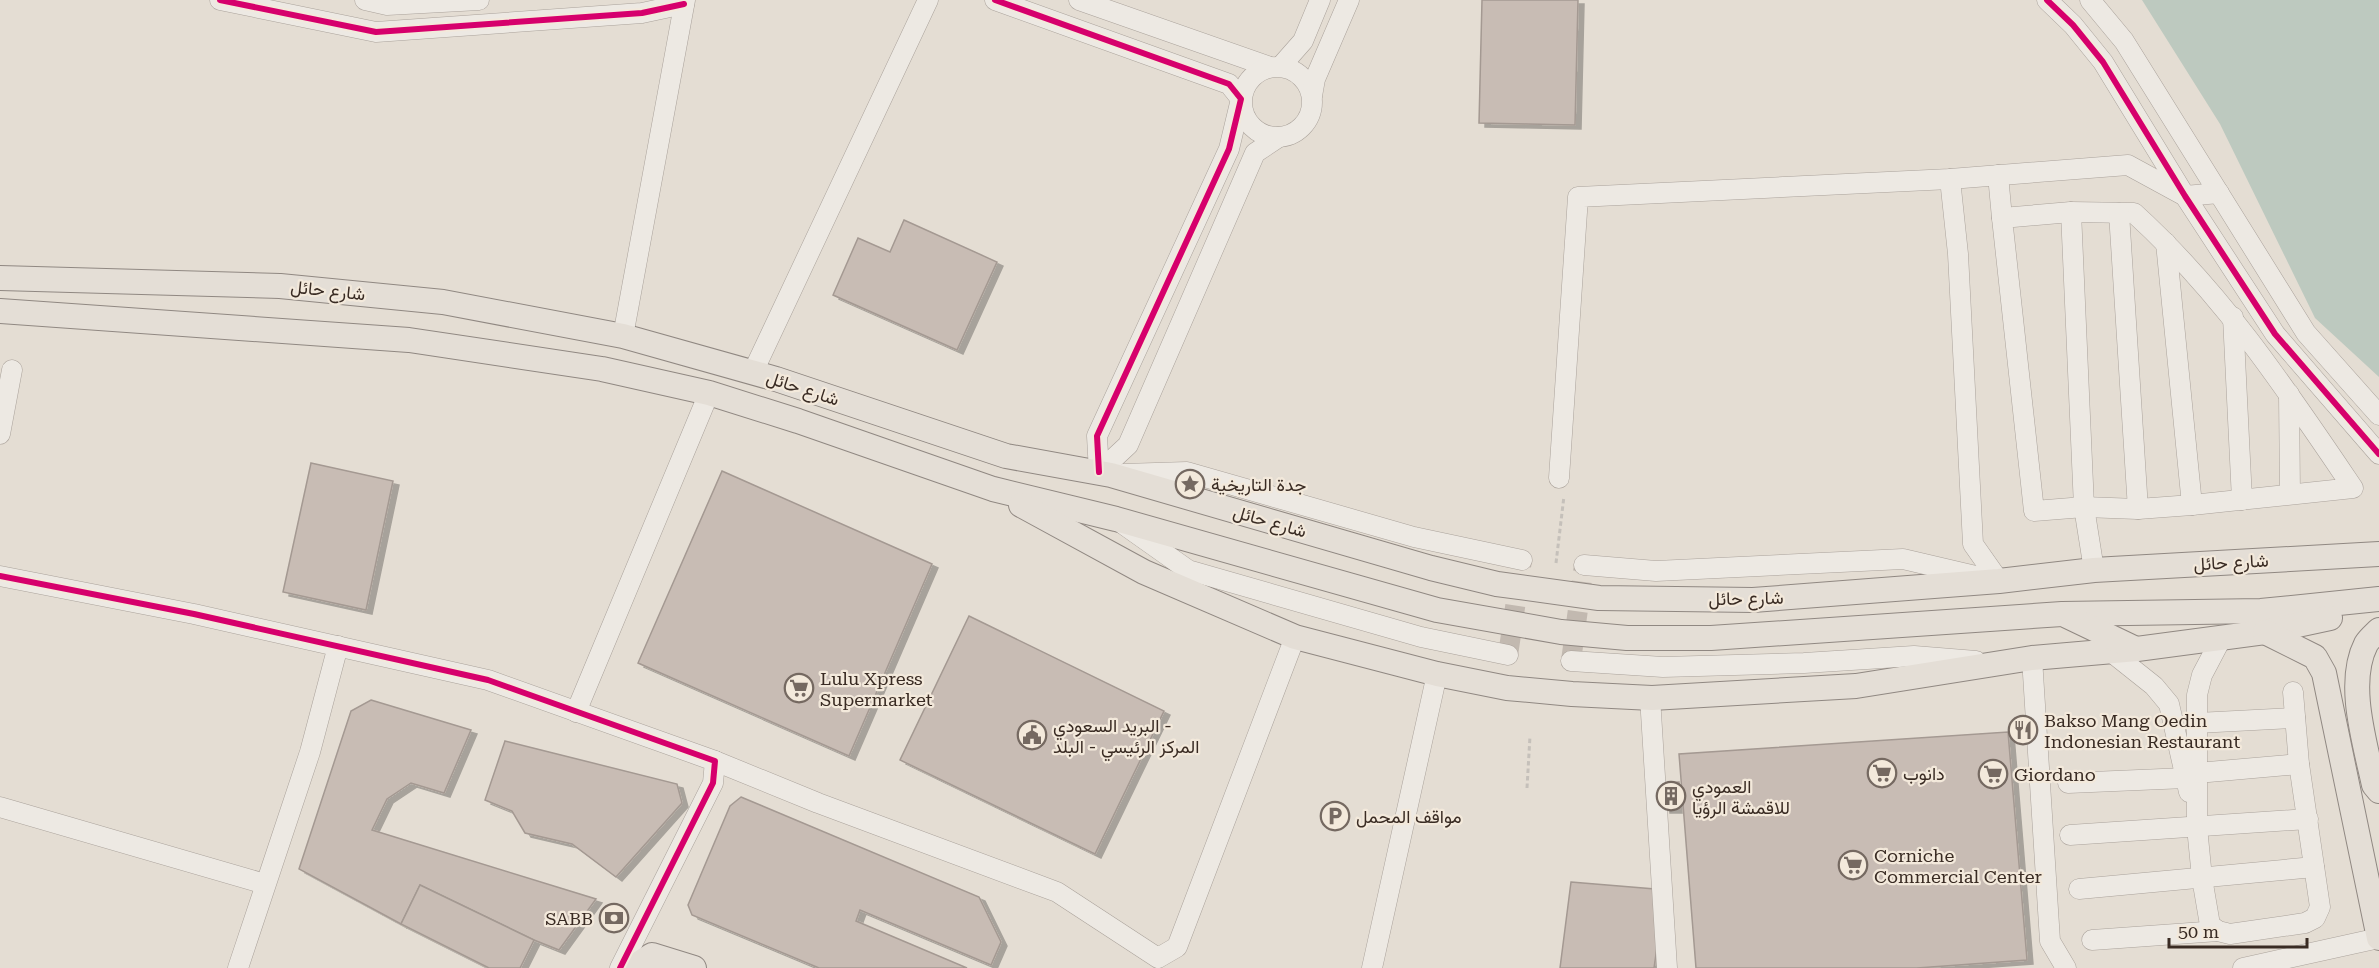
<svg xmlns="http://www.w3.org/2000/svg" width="2379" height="968" font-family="'Roboto Serif',Vazirmatn,serif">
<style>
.water{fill:#bdc9bf}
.building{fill:#c8bcb4;stroke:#a49992;stroke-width:1.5;filter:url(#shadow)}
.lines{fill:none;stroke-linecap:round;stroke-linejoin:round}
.minor-tunnel{stroke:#c2b9b0;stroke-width:20;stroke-dasharray:20 10;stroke-linecap:butt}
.minor-casing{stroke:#aaa29b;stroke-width:21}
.major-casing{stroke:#908882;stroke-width:26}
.path{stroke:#c5c0ba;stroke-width:3;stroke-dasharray:4.5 3;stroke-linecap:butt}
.minor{stroke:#ede9e3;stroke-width:20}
.major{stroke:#e4ded6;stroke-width:24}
.cycleway-casing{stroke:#f3e9db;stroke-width:10}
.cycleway{stroke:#d6006c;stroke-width:6}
.labels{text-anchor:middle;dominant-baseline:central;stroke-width:4.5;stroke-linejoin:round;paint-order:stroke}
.street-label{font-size:18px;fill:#392b23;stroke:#f3e9db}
.poi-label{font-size:18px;fill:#392b23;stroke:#f3e9db;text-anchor:start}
</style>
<defs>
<filter id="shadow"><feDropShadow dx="6" dy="4" stdDeviation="0" flood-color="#0004"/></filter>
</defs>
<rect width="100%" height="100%" fill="#e4ddd3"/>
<polygon class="water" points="2142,0 2379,0 2379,377 2315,318 2220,124"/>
<g class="building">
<polygon points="1482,0 1578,0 1575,125 1479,123"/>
<polygon points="904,220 997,262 957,350 833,295 858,238 890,252"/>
<polygon points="311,463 393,481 366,610 283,592"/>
<polygon points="722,471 932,564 849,756 638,663"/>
<polygon points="969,616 1164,711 1095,854 900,760"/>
<polygon points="371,700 471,730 444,793 411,783 387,799 372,830 596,899 559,950 534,940 420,885 401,924 299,869 351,711"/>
<polygon points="2008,732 2027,960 1917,968 1696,968 1679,754"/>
<polygon points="505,741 677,784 682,803 616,877 572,844 525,833 512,811 485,800"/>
<polygon points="1679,782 1680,809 1664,809 1662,783"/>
<polygon points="741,797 979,897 1001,942 991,965 860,910 856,921 967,968 819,968 692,915 688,905 730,806"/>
<polygon points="1571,882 1655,889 1662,912 1654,968 1560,968"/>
<polygon points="420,885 534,940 520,968 489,968 401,924"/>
</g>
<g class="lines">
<g class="minor-tunnel">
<polyline points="1508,655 1522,560"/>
<polyline points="1571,661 1584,565"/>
</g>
<g class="minor-casing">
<g id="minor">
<polyline points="220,0 376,32 642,13 684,4"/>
<polyline points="365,0 387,5 479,0"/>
<polyline points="995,0 1229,84 1241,99 1229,149 1097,436 1099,472"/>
<polyline points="1079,0 1270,67"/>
<polyline points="2047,0 2073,25 2103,62 2185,196 2275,334 2379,454"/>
<polyline points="2090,0 2124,41 2306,333 2379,415"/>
<polyline points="1281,66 1303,41 1320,0"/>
<circle cx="1277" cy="102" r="35"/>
<polyline points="1312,96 1315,79 1349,0"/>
<polyline points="1998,175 2002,218"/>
<polyline points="1950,179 1958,254 1973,544 1999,581"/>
<path d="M2071,212L2134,213C2223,294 2286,389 2353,488L2192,505L2138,509L2084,507L2034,511L2002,218Z"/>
<polyline points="2071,212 2084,507 2094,570"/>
<polyline points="2119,213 2138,509"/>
<polyline points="2166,243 2192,505"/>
<polyline points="2233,317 2242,500"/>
<polyline points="623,336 685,0"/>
<polyline points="753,372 928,0"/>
<polyline points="2289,394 2290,494"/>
<polyline points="0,434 12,370"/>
<polyline points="1099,472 1128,445 1255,153 1279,137"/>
<polyline points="1123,474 1187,472 1414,537 1522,560"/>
<polyline points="1559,478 1578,197 1950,179 2128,165 2185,196 2219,193"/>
<polyline points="1123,524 1188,570 1421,637 1508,655"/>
<polyline points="1584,565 1656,571 1903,559 1984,578"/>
<polyline points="0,576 194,614 488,680 715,761 713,783 620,968"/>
<polyline points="2222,637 2202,675 2197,695 2197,827 2202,878 2210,925 2218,931 2230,934 2305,923 2315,918 2320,907 2299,764 2293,692"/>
<polyline points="2110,651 2154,686 2169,704 2189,792"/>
<polyline points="2032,658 2050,941 2066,968"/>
<polyline points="1571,661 1663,667 1804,663 1914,656 1976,661"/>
<polyline points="1650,697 1667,968"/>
<polyline points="576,712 709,393"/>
<polyline points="2197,723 2295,718"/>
<polyline points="715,761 818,803 1057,892 1158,958 1177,947 1295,637"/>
<polyline points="2197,773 2299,764"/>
<polyline points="2068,783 2186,778"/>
<polyline points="0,807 265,884"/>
<polyline points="2070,835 2308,819"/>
<polyline points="2079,889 2314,867"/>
<polyline points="2092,940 2218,931"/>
<polyline points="238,968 310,752 338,646"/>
<polyline points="1372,968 1437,674"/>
<polyline points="2243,968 2379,938"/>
</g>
</g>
<g class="major-casing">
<g id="major">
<polyline points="0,278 280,286 443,302 623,336 776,379 1006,456 1111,475 1431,568 1497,584 1599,598 1753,600 1999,581 2094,570 2379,554"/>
<polyline points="0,311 409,340 602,369 709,393 798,421 993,489 1116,519 1437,610 1561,632 1627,638 1711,638 2062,614 2261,611 2379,599"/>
<polyline points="1021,505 1144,572 1295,637 1437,674 1507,688 1572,694 1652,698 1856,686 2032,658 2137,649 2265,632 2330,618"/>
<polyline points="2067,616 2136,649"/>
<path d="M2379,630C2375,634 2369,639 2366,644C2346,683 2365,743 2374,785L2379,791"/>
<polyline points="2265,632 2315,657 2324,673 2379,938"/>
<polyline points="632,968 652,955 694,968"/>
</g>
</g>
<g class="path">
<polyline points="1556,563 1564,496"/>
<polyline points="1527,788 1530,736"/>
</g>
<use href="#minor" class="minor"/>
<use href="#major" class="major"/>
<g class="cycleway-casing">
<g id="cycleway">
<polyline points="220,0 376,32 642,13 684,4"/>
<polyline points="995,0 1229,84 1241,99 1229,149 1097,436 1099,472"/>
<polyline points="2047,0 2073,25 2103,62 2185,196 2275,334 2379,454"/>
<polyline points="0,576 194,614 488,680 715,761 713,783 620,968"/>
</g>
</g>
<use href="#cycleway" class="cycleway"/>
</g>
<defs>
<g id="sight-ring" transform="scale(1.5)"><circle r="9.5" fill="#f3e9db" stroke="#756961" stroke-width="1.5"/><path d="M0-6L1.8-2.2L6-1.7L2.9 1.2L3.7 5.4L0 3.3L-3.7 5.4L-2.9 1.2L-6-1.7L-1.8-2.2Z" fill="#756961"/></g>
<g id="supermarket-ring" transform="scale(1.5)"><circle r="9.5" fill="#f3e9db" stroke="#756961" stroke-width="1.5"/><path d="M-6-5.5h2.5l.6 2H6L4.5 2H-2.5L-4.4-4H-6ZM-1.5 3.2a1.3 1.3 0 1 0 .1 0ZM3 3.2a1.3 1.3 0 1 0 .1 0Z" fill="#756961"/></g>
<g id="restaurant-ring" transform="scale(1.5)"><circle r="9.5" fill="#f3e9db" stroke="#756961" stroke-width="1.5"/><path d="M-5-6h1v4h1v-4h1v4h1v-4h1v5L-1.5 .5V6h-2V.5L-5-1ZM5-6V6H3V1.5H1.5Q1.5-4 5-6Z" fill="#756961"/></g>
<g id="civic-ring" transform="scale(1.5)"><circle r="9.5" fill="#f3e9db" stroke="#756961" stroke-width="1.5"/><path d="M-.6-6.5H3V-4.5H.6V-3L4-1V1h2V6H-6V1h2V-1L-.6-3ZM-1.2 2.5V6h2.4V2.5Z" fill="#756961"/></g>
<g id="building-ring" transform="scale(1.5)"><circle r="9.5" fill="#f3e9db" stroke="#756961" stroke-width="1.5"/><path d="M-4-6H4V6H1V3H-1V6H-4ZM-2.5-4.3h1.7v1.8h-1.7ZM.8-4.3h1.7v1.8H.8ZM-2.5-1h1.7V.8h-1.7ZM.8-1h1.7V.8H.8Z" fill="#756961"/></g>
<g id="parking-ring" transform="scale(1.5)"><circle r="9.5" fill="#f3e9db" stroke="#756961" stroke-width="1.5"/><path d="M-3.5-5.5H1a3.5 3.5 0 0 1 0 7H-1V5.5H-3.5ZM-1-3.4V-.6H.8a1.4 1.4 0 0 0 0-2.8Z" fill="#756961"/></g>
<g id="bank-ring" transform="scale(1.5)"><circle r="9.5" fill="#f3e9db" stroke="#756961" stroke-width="1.5"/><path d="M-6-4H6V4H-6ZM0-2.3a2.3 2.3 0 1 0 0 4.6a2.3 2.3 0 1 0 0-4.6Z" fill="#756961"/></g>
</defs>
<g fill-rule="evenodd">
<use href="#sight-ring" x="1190" y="484"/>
<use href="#supermarket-ring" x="799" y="688"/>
<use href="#restaurant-ring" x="2023" y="730"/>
<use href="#civic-ring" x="1032" y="735"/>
<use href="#supermarket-ring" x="1882" y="773"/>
<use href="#supermarket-ring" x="1993" y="774"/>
<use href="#building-ring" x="1671" y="796"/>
<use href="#parking-ring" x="1335" y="816"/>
<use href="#supermarket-ring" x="1853" y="865"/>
<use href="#bank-ring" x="614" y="918"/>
</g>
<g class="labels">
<g class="street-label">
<text transform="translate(328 290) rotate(6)">شارع حائل</text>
<text transform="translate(803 388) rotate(18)">شارع حائل</text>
<text transform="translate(1270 521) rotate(16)">شارع حائل</text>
<text transform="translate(2231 562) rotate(-3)">شارع حائل</text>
<text transform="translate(1746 598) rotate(-1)">شارع حائل</text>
</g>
<g class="poi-label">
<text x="1211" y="484">جدة التاريخية</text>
<text x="820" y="678">Lulu Xpress<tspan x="820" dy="21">Supermarket</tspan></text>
<text x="2044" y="720">Bakso Mang Oedin<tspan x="2044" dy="21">Indonesian Restaurant</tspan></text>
<text x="1053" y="725">البريد السعودي -<tspan x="1053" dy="21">المركز الرئيسي - البلد</tspan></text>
<text x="1903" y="773">دانوب</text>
<text x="2014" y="774">Giordano</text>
<text x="1692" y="786">العمودي<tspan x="1692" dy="21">للاقمشة الرؤيا</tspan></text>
<text x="1356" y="816">مواقف المحمل</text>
<text x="1874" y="855">Corniche<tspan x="1874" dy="21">Commercial Center</tspan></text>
<text x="593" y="918" text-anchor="end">SABB</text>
</g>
</g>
<path d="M2169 938v9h138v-9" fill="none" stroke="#392b23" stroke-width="3"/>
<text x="2178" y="938" font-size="18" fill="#392b23" stroke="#f3e9db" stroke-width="4.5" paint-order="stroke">50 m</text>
</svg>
